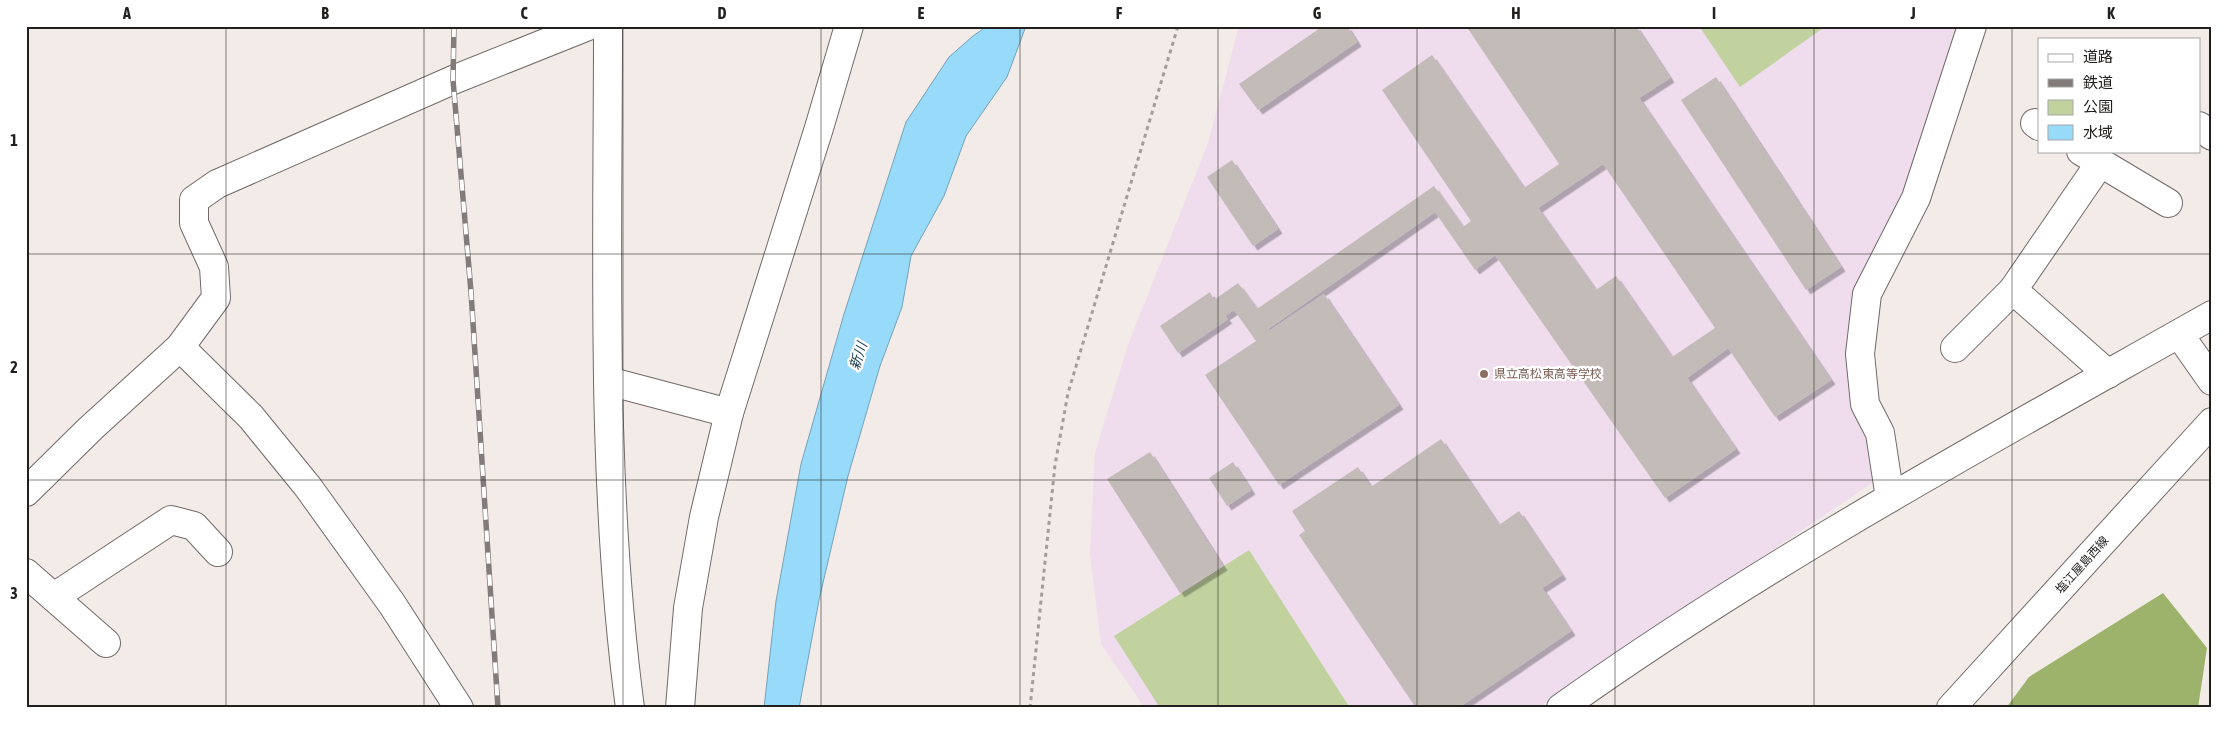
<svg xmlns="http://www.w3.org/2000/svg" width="2238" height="734" font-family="'Asap Condensed','Noto Sans JP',sans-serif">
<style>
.education{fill:#efddee}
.green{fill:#c1d29f}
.forest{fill:#9db36b}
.water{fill:#98dafa;stroke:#75a2b8}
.building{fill:#c3bbb8;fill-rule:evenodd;filter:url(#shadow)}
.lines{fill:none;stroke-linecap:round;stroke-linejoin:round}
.minor-casing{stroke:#716a68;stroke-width:30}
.primary-casing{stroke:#716a68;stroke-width:30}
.path{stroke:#a29d9b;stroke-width:3;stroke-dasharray:4 4;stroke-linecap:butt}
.minor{stroke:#fff;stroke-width:28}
.primary{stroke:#fff;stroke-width:28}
.rail-casing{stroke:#817c7a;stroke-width:5.5}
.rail{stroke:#fff;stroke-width:4;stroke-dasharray:11;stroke-linecap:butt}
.grid{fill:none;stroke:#22201f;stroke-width:1;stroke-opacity:0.55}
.education-dot{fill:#8d6e63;stroke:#fff;stroke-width:2}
.labels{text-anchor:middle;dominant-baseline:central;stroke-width:4.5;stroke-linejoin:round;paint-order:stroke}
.education-label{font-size:12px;fill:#785e54;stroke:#fff;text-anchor:start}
.street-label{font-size:12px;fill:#22201f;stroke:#fff}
.water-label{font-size:14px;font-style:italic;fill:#1d4354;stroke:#fff}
.neatline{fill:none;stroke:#22201f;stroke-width:2}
.grid-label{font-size:16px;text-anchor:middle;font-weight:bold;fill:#22201f}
</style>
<defs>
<filter id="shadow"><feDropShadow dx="4.5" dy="4.5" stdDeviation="0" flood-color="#0004"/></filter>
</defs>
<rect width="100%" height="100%" fill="#f3ebe8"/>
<polygon class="education" points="1239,26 1960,26 1915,183 1860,293 1847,341 1852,404 1875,434 1872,483 1538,708 1145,708 1101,644 1090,553 1095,453 1128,345 1208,143"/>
<g class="green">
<polygon points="1699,26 1826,26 1740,87"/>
<polygon points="1249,550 1350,708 1160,708 1114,636"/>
</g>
<polygon class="forest" points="2163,593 2207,648 2198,708 2006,708 2029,677"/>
<polygon class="water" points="987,26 1026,26 1007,77 966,136 944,196 911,256 902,307 880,366 848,476 819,600 799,708 764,708 776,601 801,464 844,314 906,122 949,57 973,36"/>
<g class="building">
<polygon points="1323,26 1347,26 1357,42 1258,110 1239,84"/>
<path d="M1466,26H1636L1670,78L1639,98L1831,380L1775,417L1728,348L1687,378L1736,449L1665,498L1495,255L1475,270L1435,212L1268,329L1269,331L1324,294L1399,405L1279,485L1205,375L1256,341L1234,310L1225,316L1228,319L1178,353L1160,326L1210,292L1214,300L1238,283L1257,309L1434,186L1463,227L1471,221L1382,90L1432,55L1524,188L1559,164ZM1603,164L1715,328L1672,357L1616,276L1596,290L1538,208Z"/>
<polygon points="1716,77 1841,267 1806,290 1681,100"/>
<polygon points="1232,160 1278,229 1253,246 1207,177"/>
<polygon points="1441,439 1499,525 1519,511 1562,575 1542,588 1571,631 1458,708 1416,708 1299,535 1305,531 1292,511 1358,467 1371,487"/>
<polygon points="1150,452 1223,566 1180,593 1107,479"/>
<polygon points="1233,462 1251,490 1227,506 1209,478"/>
</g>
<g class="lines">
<g class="minor-casing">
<g id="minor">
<path d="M608,26C608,253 600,483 630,708"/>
<polyline points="2035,123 2039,126"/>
<polyline points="2199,126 2212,136"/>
<polyline points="2081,151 2168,203"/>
<polyline points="2013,290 2108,374"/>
<polyline points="2179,334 2212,381"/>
<polyline points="180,347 251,417 308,487 392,604 459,708"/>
<polyline points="1955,348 2013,290 2100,163"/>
<polyline points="608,381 729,413"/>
<polyline points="26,492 91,428 180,347 216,298 214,267 194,223 194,200 217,184 453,80 588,26"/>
<polyline points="1890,498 1880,433 1865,404 1860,354 1867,294 1916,198 1972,26"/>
<polyline points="26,573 106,643"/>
<polyline points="54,597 171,520 194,526 218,552"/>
<polyline points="680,708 688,608 704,517 729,413 819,128 849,26"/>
<path d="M1561,708C1767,561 1991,440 2212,315"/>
</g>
</g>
<g class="primary-casing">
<polyline id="primary" points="1951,708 2212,422"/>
</g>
<polyline class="path" points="1030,708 1055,465 1068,393 1178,26"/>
<use href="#minor" class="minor"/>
<use href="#primary" class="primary"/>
<g class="rail-casing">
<polyline id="rail" points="454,26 453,80 471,292 498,708"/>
</g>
<use href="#rail" class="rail"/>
</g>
<path class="grid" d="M226,26V708M424,26V708M623,26V708M821,26V708M1020,26V708M1218,26V708M1417,26V708M1615,26V708M1814,26V708M2012,26V708M26,254H2212M26,480H2212"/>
<circle class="education-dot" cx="1484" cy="374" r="5"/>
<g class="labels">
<g class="education-label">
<text x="1494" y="374">県立高松東高等学校</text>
</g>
<g class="street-label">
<text transform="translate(2082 565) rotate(-48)">塩江屋島西線</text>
</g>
<g class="water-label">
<text transform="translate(858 356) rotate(-72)">新川</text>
</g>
</g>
<rect width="2238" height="734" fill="none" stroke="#ffffff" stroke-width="55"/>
<rect x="2038" y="38" width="162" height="115" fill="#ffffff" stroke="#a7a6a5"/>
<rect x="2048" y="54" width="25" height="8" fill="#ffffff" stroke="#a7a6a5"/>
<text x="2083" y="62" font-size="15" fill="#22201f">道路</text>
<rect x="2048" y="79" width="25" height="8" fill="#817c7a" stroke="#a7a6a5"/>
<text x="2083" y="88" font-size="15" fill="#22201f">鉄道</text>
<rect x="2048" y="100" width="25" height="15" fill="#c1d29f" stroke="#a7a6a5"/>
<text x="2083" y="112" font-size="15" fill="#22201f">公園</text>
<rect x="2048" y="125" width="25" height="15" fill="#98dafa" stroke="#a7a6a5"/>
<text x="2083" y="138" font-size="15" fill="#22201f">水域</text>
<rect x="28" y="28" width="2182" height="678" class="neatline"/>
<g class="grid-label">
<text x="127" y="19">A</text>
<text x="325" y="19">B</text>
<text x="524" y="19">C</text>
<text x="722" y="19">D</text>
<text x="921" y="19">E</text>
<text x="1119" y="19">F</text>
<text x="1317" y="19">G</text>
<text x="1516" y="19">H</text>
<text x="1714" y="19">I</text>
<text x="1913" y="19">J</text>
<text x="2111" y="19">K</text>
<text x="14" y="146">1</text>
<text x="14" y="373">2</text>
<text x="14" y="599">3</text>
</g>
</svg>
